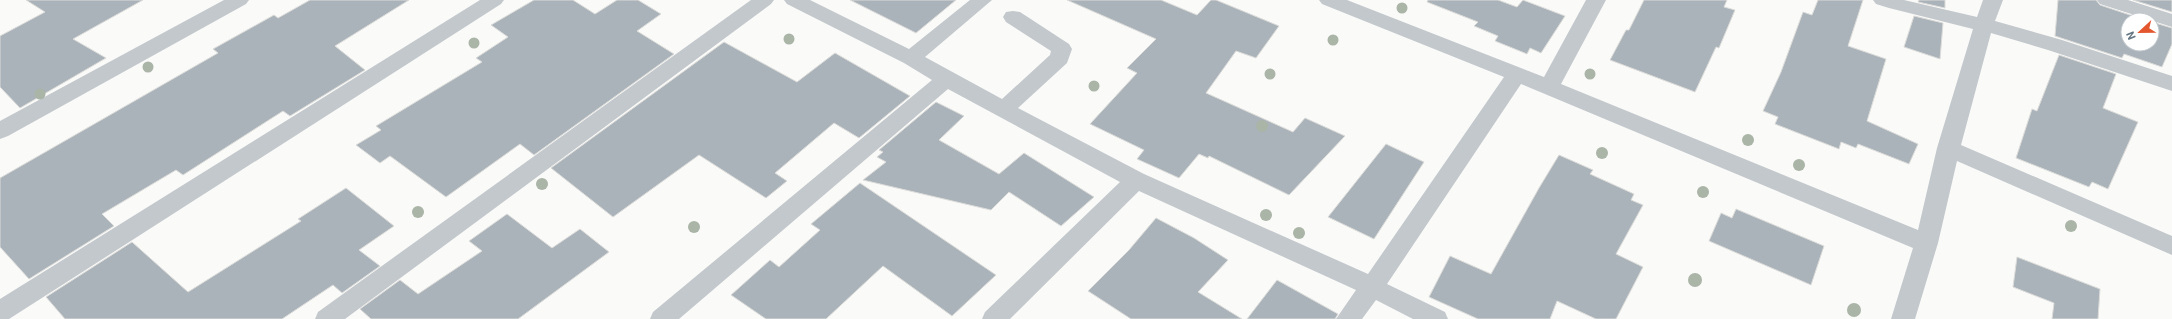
<svg xmlns="http://www.w3.org/2000/svg" width="2172" height="319" font-family="Roboto,sans-serif">
<style>
.building{fill:#aab3b9;stroke:#dcdcda}
.lines{fill:none;stroke-linecap:round;stroke-linejoin:round}
.minor{fill:#c3c8cc;fill-rule:evenodd}
.tree{fill:#aab4a7}
</style>
<rect width="100%" height="100%" fill="#fafaf8"/>
<g class="building">
<polygon points="26,0 143,0 73,39 106,58 20,108 0,87 0,36 45,12"/>
<polygon points="310,0 409,0 335,46 365,70 290,116 283,111 183,175 176,170 102,214 114,226 29,279 0,247 0,178 218,53 213,49 274,15 278,18"/>
<polygon points="534,0 573,0 595,14 617,0 638,0 661,14 637,31 674,54 534,155 520,144 446,197 390,156 380,163 356,145 381,130 376,126 482,62 476,58 508,37 491,25"/>
<polygon points="850,0 956,0 916,33"/>
<polygon points="1067,0 1161,0 1197,15 1211,0 1216,0 1279,26 1256,58 1236,51 1206,93 1293,132 1305,118 1345,136 1289,195 1209,156 1208,158 1199,154 1179,178 1137,159 1144,150 1090,124 1137,73 1127,68 1156,39"/>
<polygon points="1428,0 1498,0 1517,7 1523,0 1565,16 1541,53 1530,48 1527,54 1495,41 1498,36 1474,26 1478,22 1427,2"/>
<polygon points="1644,0 1727,0 1724,7 1735,10 1719,48 1716,47 1695,92 1610,60 1626,30 1629,30"/>
<polygon points="1818,0 1863,0 1848,46 1886,59 1867,121 1918,144 1909,164 1858,144 1856,148 1841,142 1839,149 1775,124 1778,117 1763,111 1781,72 1803,12 1812,15"/>
<polygon points="1919,0 1945,0 1945,8 1918,2"/>
<polygon points="2058,0 2096,0 2100,5 2145,20 2128,20 2128,44 2152,44 2152,22 2172,28 2172,44 2162,67 2124,54 2122,58 2055,36"/>
<polygon points="2133,0 2172,0 2172,12"/>
<polygon points="1914,16 1943,23 1940,59 1904,47"/>
<polygon points="724,42 797,82 835,53 910,96 859,138 834,123 775,173 787,181 766,198 699,155 613,217 551,168"/>
<polygon points="2059,55 2116,74 2103,108 2138,122 2108,189 2092,182 2089,187 2016,158 2032,109 2037,111"/>
<polygon points="936,102 964,116 939,140 999,174 1024,153 1094,197 1061,226 1009,192 991,210 863,180 886,162 877,157 883,152 879,150"/>
<polygon points="1386,144 1424,162 1374,239 1328,217"/>
<polygon points="1559,155 1593,170 1590,174 1634,194 1631,200 1643,205 1616,254 1643,267 1616,319 1596,319 1557,301 1550,319 1478,319 1429,297 1450,256 1491,274 1539,188"/>
<polygon points="860,183 996,275 952,316 883,266 826,319 766,319 731,295 770,260 779,267 820,230 811,224"/>
<polygon points="346,188 394,226 359,250 380,266 342,293 333,285 282,319 65,319 46,297 132,242 188,292 301,221 298,219"/>
<polygon points="1736,209 1824,246 1811,285 1709,241 1721,213 1732,218"/>
<polygon points="507,214 552,248 580,229 609,252 518,319 371,319 360,309 400,280 418,294 482,251 469,241"/>
<polygon points="1156,218 1194,238 1228,260 1198,292 1242,319 1131,319 1088,291 1129,250"/>
<polygon points="2017,257 2100,289 2098,319 2052,319 2054,303 2013,287"/>
<polygon points="1277,280 1338,314 1335,319 1247,319"/>
</g>
<g class="lines">
<g class="minor">
<polygon points="224,0 249,0 246,4 8,136 0,139 0,121"/>
<polygon points="480,0 504,0 501,4 9,319 0,319 0,299"/>
<polygon points="751,0 774,0 771,4 345,319 315,319 318,312"/>
<polygon points="784,0 810,0 909,49 970,0 992,0 925,57 1002,99 1050,55 1051,51 1006,22 1003,17 1006,12 1013,11 1020,12 1069,44 1072,49 1067,63 1018,108 1144,174 1368,274 1504,77 1322,4 1319,0 1347,0 1544,77 1586,0 1606,0 1561,84 1918,230 1937,148 1973,29 1889,8 1876,4 1873,0 1904,0 1977,17 1983,0 2003,0 1995,21 2062,40 2172,76 2172,91 2048,50 1991,33 1961,145 2172,236 2172,255 1957,161 1938,243 1915,319 1891,319 1913,248 1521,84 1387,284 1445,312 1448,319 1413,319 1376,300 1362,319 1336,319 1356,290 1139,191 1010,319 982,319 985,312 1120,182 948,89 679,319 650,319 653,312 932,80 904,63 787,4"/>
<polygon points="2097,0 2128,0 2172,14 2172,27 2100,4"/>
</g>
</g>
<g class="tree">
<circle cx="1402" cy="8" r="5.5"/>
<circle cx="789" cy="39" r="5.5"/>
<circle cx="1333" cy="40" r="5.5"/>
<circle cx="474" cy="43" r="5.5"/>
<circle cx="148" cy="67" r="5.5"/>
<circle cx="1270" cy="74" r="5.5"/>
<circle cx="1590" cy="74" r="5.5"/>
<circle cx="1094" cy="86" r="5.5"/>
<circle cx="40" cy="94" r="5.5"/>
<circle cx="1262" cy="126" r="6"/>
<circle cx="1748" cy="140" r="6"/>
<circle cx="1602" cy="153" r="6"/>
<circle cx="1799" cy="165" r="6"/>
<circle cx="542" cy="184" r="6"/>
<circle cx="1703" cy="192" r="6"/>
<circle cx="418" cy="212" r="6"/>
<circle cx="1266" cy="215" r="6"/>
<circle cx="2071" cy="226" r="6"/>
<circle cx="694" cy="227" r="6"/>
<circle cx="1299" cy="233" r="6"/>
<circle cx="1695" cy="280" r="7"/>
<circle cx="1854" cy="310" r="7"/>
</g>
<g transform="translate(2140 32) rotate(248)"><circle r="19" fill="#ffffff" stroke="#c1c8cd"/>
<path d="M0-3L7 15L0 10L-7 15Z" fill="#e4572e"/>
<text y="-6" font-size="11" font-weight="bold" text-anchor="middle" fill="#657683">N</text>
</g>
</svg>
